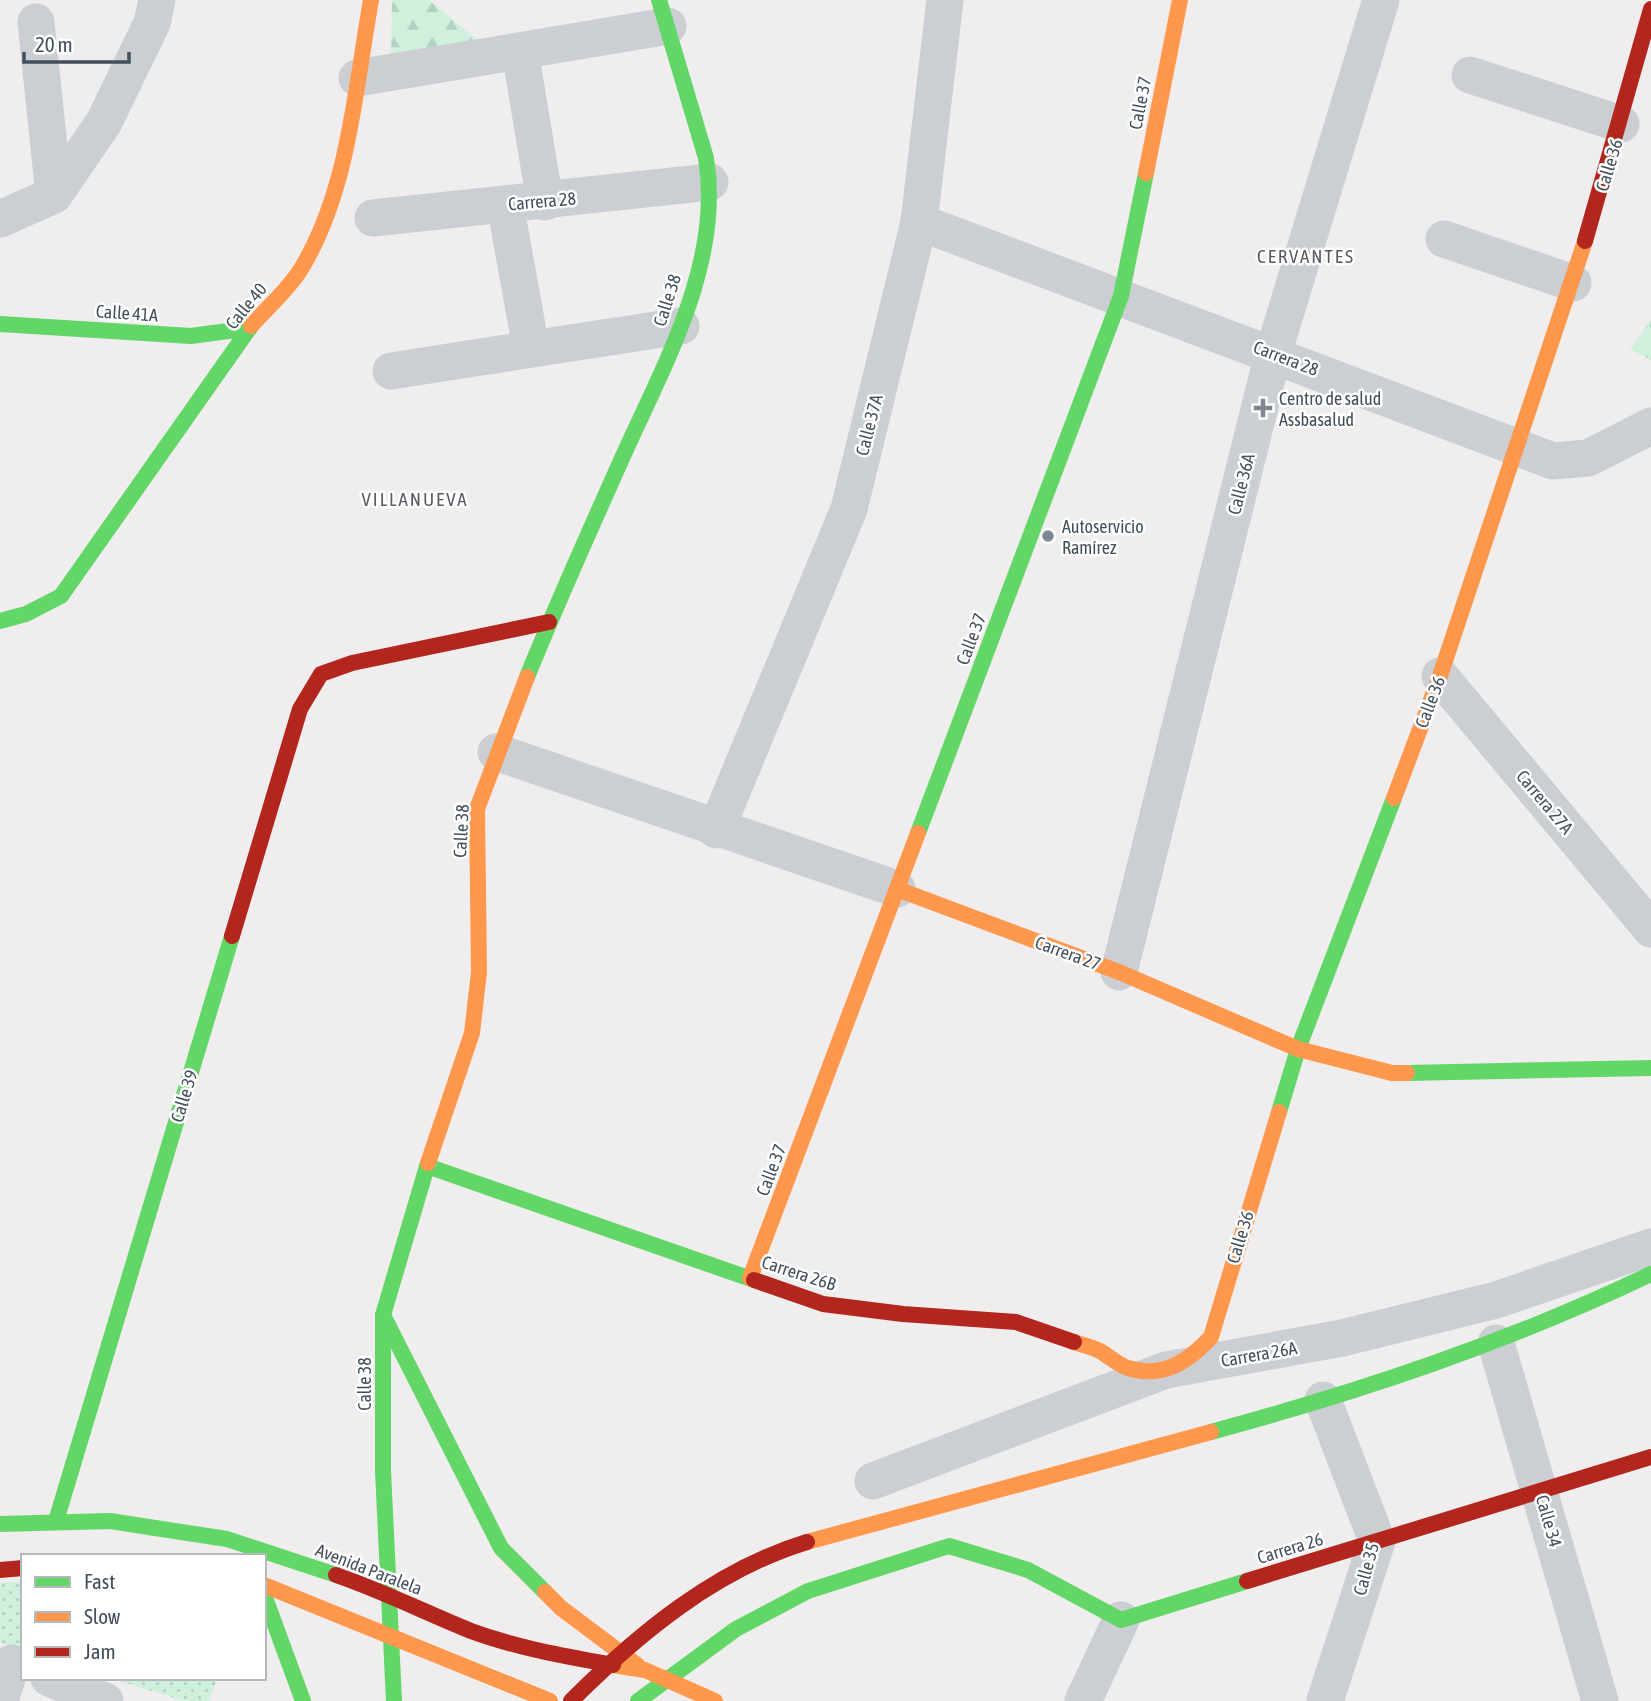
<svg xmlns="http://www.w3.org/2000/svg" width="1651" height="1701" font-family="'Asap Condensed',sans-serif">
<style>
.grass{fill:url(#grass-tufts)}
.forest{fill:url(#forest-firs)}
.park{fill:url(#park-dots)}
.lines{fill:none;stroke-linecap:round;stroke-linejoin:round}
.street{stroke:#cbced2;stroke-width:37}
.fast{stroke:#63d668;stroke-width:16}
.slow{stroke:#ff974d;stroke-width:16}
.jam{stroke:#b3261e;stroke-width:16}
.poi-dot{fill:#7f868f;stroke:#fff;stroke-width:2.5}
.labels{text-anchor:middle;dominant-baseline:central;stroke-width:5;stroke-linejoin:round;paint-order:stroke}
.street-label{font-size:18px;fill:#434f5c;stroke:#fff}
.poi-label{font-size:18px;fill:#434f5c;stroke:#fff;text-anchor:start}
.neighbourhood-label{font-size:19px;letter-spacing:2px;fill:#595c62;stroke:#fff}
</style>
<defs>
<pattern id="grass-tufts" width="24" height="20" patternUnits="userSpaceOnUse" patternTransform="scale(1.75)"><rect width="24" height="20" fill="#cff0dd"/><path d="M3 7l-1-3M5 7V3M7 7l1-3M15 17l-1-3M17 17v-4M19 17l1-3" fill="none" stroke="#b3d0c0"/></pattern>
<pattern id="forest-firs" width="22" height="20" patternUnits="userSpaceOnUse" patternTransform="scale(1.75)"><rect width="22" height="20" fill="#cff0dd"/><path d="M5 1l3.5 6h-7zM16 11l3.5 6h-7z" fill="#b3d0c0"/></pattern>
<pattern id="park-dots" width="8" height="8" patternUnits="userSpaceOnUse" patternTransform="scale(1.75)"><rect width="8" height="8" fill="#cff0dd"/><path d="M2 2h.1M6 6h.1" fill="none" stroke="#b3d0c0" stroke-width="1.8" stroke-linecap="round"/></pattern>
</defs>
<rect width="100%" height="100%" fill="#efeded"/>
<polygon class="grass" points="1651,320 1651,360 1630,349"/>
<polygon class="forest" points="392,0 429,0 483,45 391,70"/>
<g class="park">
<polygon points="23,1581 23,1651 0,1643 0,1583"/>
<polygon points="110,1678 218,1678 209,1701 184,1701"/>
</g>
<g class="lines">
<g class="street">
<polyline points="36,22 54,195"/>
<polyline points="520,51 545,202"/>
<polyline points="1470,75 1621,124"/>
<polyline points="357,78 668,26"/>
<polyline points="505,204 531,348"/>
<polyline points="373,218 710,182"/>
<polyline points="0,219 54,195 104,122 152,23 157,0"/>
<polyline points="919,222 1553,461 1588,458 1651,426"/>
<polyline points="1444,239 1573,283"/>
<polyline points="391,371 681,326"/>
<polyline points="1440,676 1651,929"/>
<polyline points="496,752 897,889"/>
<polyline points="716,830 849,509 919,222 945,0"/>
<polyline points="1119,972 1273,354 1381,0"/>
<polyline points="1496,1343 1600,1701"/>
<polyline points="1323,1400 1377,1541 1325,1701"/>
<polyline points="873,1481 1166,1370 1342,1338 1496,1300 1651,1247"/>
<polyline points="49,1678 105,1701"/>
<polyline points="0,1700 12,1663"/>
<polyline points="1083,1701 1121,1620"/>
</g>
<g class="fast">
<polyline points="0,324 191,336 250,328"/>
<polyline points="0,621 26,614 61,596 251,326"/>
<path d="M527,677C557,603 590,530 623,456C664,365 723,262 706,158L659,0"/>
<polyline points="918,833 1121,296 1146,173"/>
<polyline points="1407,1073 1651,1068"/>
<polyline points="1279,1112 1298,1049 1394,798"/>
<polyline points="427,1166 754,1280"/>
<polyline points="383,1315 501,1548 545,1592"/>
<path d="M1211,1432C1362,1391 1509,1342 1651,1274"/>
<polyline points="56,1521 232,936"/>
<polyline points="0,1524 110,1521 227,1539 336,1575"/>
<polyline points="264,1595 303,1701"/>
<polyline points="394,1701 383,1471 383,1315 428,1163"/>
<polyline points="638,1701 736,1629 808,1591 949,1546 1028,1570 1121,1620 1247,1581"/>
</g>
<g class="slow">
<polyline points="1146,173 1180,0"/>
<path d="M251,326C267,308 288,290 301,269C349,190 355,89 371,0"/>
<polyline points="1394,798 1440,676 1585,241"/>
<polyline points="897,889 1119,972 1298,1049 1392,1073 1407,1073"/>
<polyline points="428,1163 472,1033 479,972 477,809 527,677"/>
<polyline points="750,1278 918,833"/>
<path d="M1074,1342C1082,1345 1092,1347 1100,1351C1109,1356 1118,1365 1128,1368C1163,1379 1189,1361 1211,1337L1279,1112"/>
<polyline points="807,1542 1211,1432"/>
<polyline points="264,1585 550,1701"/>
<polyline points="545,1592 561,1608 637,1665"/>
<polyline points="613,1665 645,1670 715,1701"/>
</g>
<g class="jam">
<polyline points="1585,241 1651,9"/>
<polyline points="232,936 300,709 321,674 352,663 549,622"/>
<polyline points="754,1280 823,1304 903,1314 1016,1322 1074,1342"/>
<polyline points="0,1570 23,1568"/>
<path d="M336,1575C383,1591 426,1613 471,1631C517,1648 565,1656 613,1665"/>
<polyline points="1247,1581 1651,1457"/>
<path d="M571,1701C638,1634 715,1570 807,1542"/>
</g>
</g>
<g class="poi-dot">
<path d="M1259.5 397.5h7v7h7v7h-7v7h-7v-7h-7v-7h7z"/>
<circle cx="1048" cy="536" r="7"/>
</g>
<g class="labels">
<g class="street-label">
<text transform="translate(1140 103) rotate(-79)">Calle 37</text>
<text transform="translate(1609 165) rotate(-73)">Calle 36</text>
<text transform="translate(542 201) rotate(-5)">Carrera 28</text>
<text transform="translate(667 300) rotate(-72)">Calle 38</text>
<text transform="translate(246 306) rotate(-51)">Calle 40</text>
<text transform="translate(127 313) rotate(4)">Calle 41A</text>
<text transform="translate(1286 358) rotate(21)">Carrera 28</text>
<text transform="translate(869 425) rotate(-76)">Calle 37A</text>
<text transform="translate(1241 484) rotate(-76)">Calle 36A</text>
<text transform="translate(971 639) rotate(-69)">Calle 37</text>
<text transform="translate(1430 702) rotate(-69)">Calle 36</text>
<text transform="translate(1545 802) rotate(50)">Carrera 27A</text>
<text transform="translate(461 831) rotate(-87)">Calle 38</text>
<text transform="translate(1068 953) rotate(20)">Carrera 27</text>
<text transform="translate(184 1096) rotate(-73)">Calle 39</text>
<text transform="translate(771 1170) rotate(-69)">Calle 37</text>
<text transform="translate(1240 1237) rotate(-73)">Calle 36</text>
<text transform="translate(799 1273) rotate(18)">Carrera 26B</text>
<text transform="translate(1259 1354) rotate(-10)">Carrera 26A</text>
<text transform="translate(364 1384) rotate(-90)">Calle 38</text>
<text transform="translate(1549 1521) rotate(74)">Calle 34</text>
<text transform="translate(1290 1548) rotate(-17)">Carrera 26</text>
<text transform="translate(369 1569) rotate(21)">Avenida Paralela</text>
<text transform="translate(1366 1569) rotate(-75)">Calle 35</text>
</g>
<g class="poi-label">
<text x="1279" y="398">Centro de salud<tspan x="1279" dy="21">Assbasalud</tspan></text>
<text x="1062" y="526">Autoservicio<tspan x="1062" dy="21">Ramírez</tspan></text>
</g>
<g class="neighbourhood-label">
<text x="1306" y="256">CERVANTES</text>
<text x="415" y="499">VILLANUEVA</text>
</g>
</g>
<rect x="21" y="1554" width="245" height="126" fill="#ffffff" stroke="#b4b9be" stroke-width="2"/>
<rect x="35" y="1577" width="35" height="10" fill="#63d668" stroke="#b4b9be" stroke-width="2"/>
<text x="84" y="1589" font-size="21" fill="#434f5c">Fast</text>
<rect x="35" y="1612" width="35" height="10" fill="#ff974d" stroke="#b4b9be" stroke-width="2"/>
<text x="84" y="1624" font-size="21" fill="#434f5c">Slow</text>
<rect x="35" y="1647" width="35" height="10" fill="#b3261e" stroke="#b4b9be" stroke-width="2"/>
<text x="84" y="1659" font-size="21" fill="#434f5c">Jam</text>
<path d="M24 52v10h105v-10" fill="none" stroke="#434f5c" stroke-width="3.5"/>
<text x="35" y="52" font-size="21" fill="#434f5c" stroke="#ffffff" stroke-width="5" paint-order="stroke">20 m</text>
</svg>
